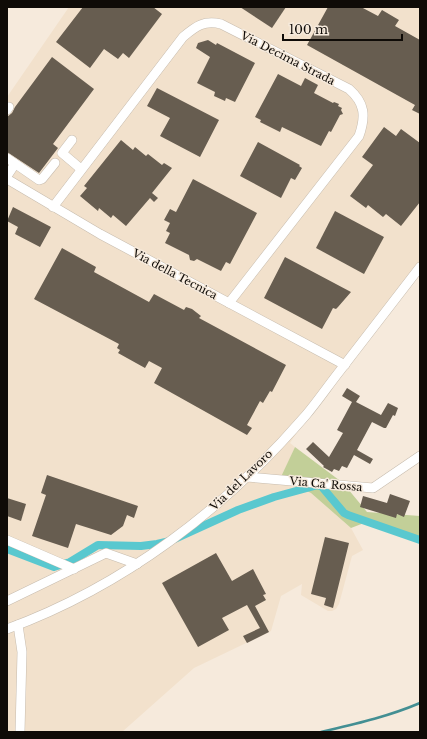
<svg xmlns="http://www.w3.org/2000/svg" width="427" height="739" font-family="'Libre Baskerville',serif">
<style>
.built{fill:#f2e1cc}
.green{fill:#c2cf98}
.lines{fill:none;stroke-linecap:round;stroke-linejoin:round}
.stream{stroke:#438f93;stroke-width:2.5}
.canal{stroke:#59c8cf;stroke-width:8}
.building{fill:#675d50}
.minor-casing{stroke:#c7bcae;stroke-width:10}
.minor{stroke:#fff;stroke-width:9}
.labels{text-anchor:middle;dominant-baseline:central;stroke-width:3;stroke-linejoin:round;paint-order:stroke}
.street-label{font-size:11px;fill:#0f0b07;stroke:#f6eadc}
</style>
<rect width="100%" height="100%" fill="#f6eadc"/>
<polygon class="built" points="69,7 420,7 420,269 315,405 290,443 295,447 281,479 311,493 351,528 363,550 352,556 339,604 336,609 332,611 328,611 301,595 302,584 281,596 271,631 194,668 122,732 7,732 7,97"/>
<polygon class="green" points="295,447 343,483 367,512 420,516 420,541 364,523 351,528 311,493 280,479"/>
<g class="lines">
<path class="stream" d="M321,732C355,724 387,717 420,703"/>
<polyline class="canal" points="7,549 54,567 70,562 98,545 141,546 157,544 170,541 238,510 274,497 318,485 322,487 344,513 348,515 420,540"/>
</g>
<g class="building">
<polygon points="83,7 153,7 162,14 129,58 123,53 118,59 104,49 90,68 56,42"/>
<polygon points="240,7 286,7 272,28"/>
<polygon points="328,7 361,7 378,16 382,10 399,20 395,26 420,40 420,114 412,110 415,105 307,45"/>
<polygon points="208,40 216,45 217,43 255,63 235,102 226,98 225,101 214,96 215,92 197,83 210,57 196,48 198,43"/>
<polygon points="52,57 94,89 53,144 58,148 39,173 7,152 7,117 12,113 15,107"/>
<polygon points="278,74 301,86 305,78 318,85 314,93 333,103 334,102 339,104 338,106 342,108 341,110 343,114 340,115 331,132 329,131 321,146 282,127 280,132 260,122 261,120 255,117"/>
<polygon points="157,88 219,120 200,157 160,136 170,118 147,106"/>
<polygon points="384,127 396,136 401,129 420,143 420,202 401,226 386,214 383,217 368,205 366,208 350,196 373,165 362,157"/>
<polygon points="121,140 133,150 135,147 146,156 148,154 162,165 164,163 172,168 152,193 158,198 154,202 150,198 126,226 113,215 111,218 99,208 98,211 80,196 87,188 84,186"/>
<polygon points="258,142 300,165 299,166 302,168 295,180 291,178 281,198 240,176"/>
<polygon points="193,179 257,213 230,264 226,262 221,271 197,259 194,261 190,260 189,255 165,243 170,233 166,231 170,223 164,220 170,209 176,212"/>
<polygon points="13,207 51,227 40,247 15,234 18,227 7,221"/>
<polygon points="335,211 384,237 364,274 316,248"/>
<polygon points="62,248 96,267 94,272 149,302 154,294 184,310 186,307 192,309 201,316 199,318 286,365 272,392 270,391 263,403 260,401 247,425 252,428 247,435 154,383 162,368 149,361 145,368 118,353 120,350 117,348 119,344 34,299"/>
<polygon points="285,257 351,292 338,307 336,309 333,308 322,329 264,298"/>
<polygon points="347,388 360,396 356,402 381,415 388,403 398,408 395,416 393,415 386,428 384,428 372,422 357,450 373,459 370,464 354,455 347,468 342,466 339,471 334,469 332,472 323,467 324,466 306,449 313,442 329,457 343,433 337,430 352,402 342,396"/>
<polygon points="47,475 138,506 134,518 127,515 123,526 111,535 76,524 68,548 32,536 46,495 41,493"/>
<polygon points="390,494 410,501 404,517 397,514 396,518 360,507 363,496 387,503"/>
<polygon points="7,498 26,504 21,521 7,516"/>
<polygon points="325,537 349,543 333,608 324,605 326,598 311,594"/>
<polygon points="216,553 232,581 253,569 266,594 263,595 266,600 255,606 269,632 247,643 243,636 260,628 247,605 222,618 229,630 198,647 162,583"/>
</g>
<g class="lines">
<g class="minor-casing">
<g id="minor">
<polyline points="7,110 9,107"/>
<polyline points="72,140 62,153 81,169"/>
<polyline points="7,158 39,180 42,179 55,163"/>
<polyline points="7,176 15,164"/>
<polyline points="7,179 100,234 345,365"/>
<path d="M53,207L183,37C196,26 204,20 221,24L349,89C365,103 366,116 359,136L229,303"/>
<polyline points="247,477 373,488 420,456"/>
<polyline points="7,540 74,569"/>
<polyline points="7,601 106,553 137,564"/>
<polyline points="18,625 22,652 20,732"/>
<path d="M7,629C124,586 225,509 306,415C317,402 328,386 339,372C366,337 393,302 420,267"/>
</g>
</g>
<use href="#minor" class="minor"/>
</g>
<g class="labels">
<g class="street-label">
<text transform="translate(288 58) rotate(27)">Via Decima Strada</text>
<text transform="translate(175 274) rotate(28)">Via della Tecnica</text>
<text transform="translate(241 480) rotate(-44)">Via del Lavoro</text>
<text transform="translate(326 484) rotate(5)">Via Ca' Rossa</text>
</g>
</g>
<rect width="427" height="739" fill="none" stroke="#0f0b07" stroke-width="16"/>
<path d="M283 34v6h119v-6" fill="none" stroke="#0f0b07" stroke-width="2"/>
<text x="289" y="34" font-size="12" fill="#0f0b07" stroke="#f6eadc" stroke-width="3" paint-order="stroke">100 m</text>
</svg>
